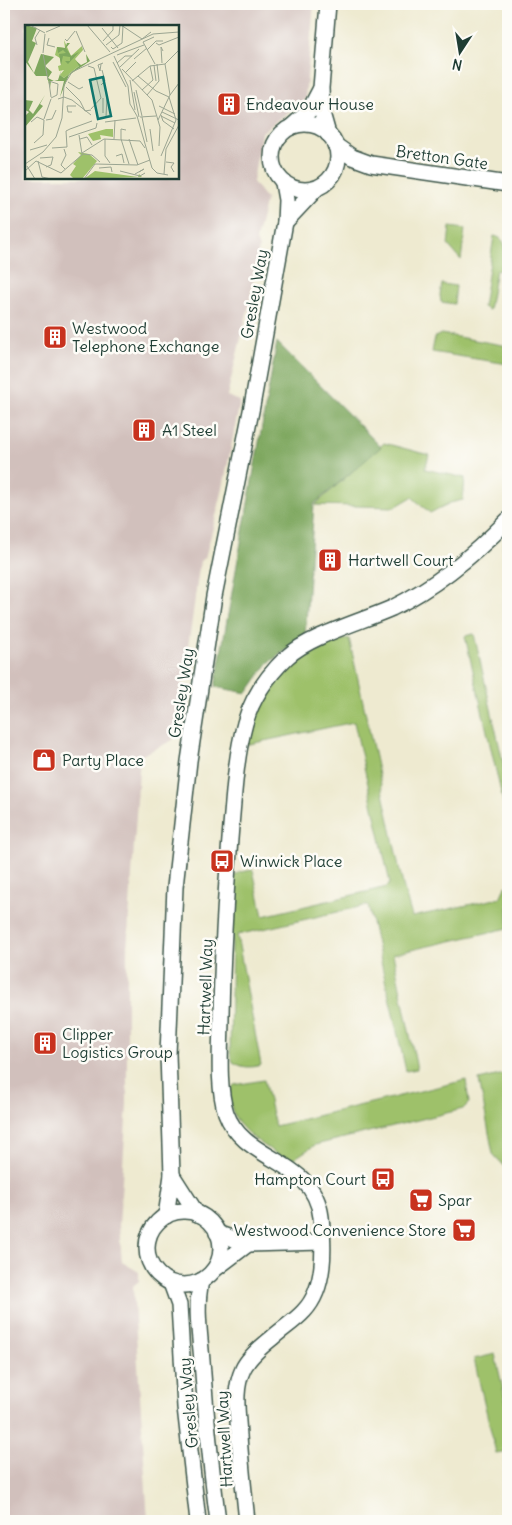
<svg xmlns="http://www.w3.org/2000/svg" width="512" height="1525" font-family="Delius,sans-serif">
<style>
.industrial{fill:#d1c0bc;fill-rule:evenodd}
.green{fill:#9ec16a;stroke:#5e7f4f}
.forest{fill:#7ea75e;stroke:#4e7249}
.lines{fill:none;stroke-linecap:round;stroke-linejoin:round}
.tertiary-casing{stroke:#3e574b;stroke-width:18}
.tertiary{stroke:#fff;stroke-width:15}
.labels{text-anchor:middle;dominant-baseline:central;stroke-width:5;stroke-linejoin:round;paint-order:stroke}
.poi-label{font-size:16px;fill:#1f3d34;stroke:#fdfcf7;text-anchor:start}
.street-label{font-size:16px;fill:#1f3d34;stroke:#fdfcf7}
.inset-road{fill:none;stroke:#9ba592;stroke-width:1}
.view{fill:#0f766e;fill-opacity:0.15;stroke:#0f766e;stroke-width:2.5}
.inset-edge{fill:none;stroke:#1f3d34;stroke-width:2.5}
</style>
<rect width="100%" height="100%" fill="#fdfcf7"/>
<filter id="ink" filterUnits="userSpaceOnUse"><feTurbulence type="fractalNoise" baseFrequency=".02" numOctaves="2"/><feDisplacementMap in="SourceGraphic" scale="10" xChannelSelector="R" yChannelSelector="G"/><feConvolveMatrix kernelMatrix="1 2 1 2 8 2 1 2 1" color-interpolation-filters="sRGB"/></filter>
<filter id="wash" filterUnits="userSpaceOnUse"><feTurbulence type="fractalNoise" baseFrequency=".0096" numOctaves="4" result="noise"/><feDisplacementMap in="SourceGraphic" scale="20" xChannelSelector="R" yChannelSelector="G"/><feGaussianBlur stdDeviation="1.12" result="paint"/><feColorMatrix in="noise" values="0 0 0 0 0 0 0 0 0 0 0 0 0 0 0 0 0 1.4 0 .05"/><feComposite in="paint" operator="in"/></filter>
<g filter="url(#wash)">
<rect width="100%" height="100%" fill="#eeead0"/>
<path class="industrial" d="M5,4H314L305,99L261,133L253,182L266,199L256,240L259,248L249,305L227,396L240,401L222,493L205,558L200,561L191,627L173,740L140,756L127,950V1105L119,1225L122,1262L139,1272V1281L133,1286L148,1521H4V8ZM26,26H178V178H26Z"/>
<g class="green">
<polygon points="450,227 465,229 461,260 448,245"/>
<path d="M494,236C511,239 504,257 502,271L496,270L489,310L483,307Z"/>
<polygon points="442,284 456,286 454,304 441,302 440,295"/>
<polygon points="441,334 508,346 508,364 432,352 435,337"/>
<polygon points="384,443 429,455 425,469 465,478 463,500 450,503 430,513 412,497 395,507 315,505"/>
<path d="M508,535V560C502,550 501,545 508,535Z"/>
<polygon points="474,634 508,784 508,823 465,636"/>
<path d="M349,638L403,885L412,917L500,898L505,887L508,886V928L393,954L417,1069L406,1071L368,905L237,935L261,1065C250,1068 243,1068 233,1062L230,1053L232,936H229L233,877L240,872L253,870L263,916L387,887L390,883L354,722L245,745L254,716L280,676L293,662L318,647Z"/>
<polygon points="508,1073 508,1170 493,1154 479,1080"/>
<path d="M264,1080L275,1126L466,1080L469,1103L463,1109L315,1145L295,1158L284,1159C263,1144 232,1129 230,1100C230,1094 230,1090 234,1085Z"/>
<polygon points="495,1354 508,1412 508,1451 496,1453 474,1359"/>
</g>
<polygon class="forest" points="277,342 381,447 314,504 305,637 268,663 247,693 215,687"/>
</g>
<g filter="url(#ink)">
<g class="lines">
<g class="tertiary-casing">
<g id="tertiary">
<polyline points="328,4 321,88 322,113 328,134"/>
<circle cx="305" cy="157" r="33"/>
<polyline points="291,127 309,111 320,90"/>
<polyline points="335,145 352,157 371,164 508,184"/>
<polyline points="285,222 316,189"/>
<polyline points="172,1175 197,1214"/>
<circle cx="184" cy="1248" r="37"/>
<polyline points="166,1216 172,1175 168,1054 175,887 189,761 214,596 252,406 285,222 286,200 283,183"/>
<polyline points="217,1233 248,1244 322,1242"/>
<polyline points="215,1269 248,1244"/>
<path d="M201,1281C195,1307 200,1335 202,1361C206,1415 211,1468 218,1521"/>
<polyline points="171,1283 179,1305 185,1407 198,1521"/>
<path d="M247,1521C244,1493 241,1464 239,1436C238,1414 233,1390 243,1369C248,1358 262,1346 272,1338C282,1329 295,1321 304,1311C326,1288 324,1247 321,1217C314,1158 244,1163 226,1113C217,1086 221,1044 221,1015C222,952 226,889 231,826C234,792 236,756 245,723C252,698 268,675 287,657C309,636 363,621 392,608C437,586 474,555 508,520"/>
</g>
</g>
<use href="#tertiary" class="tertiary"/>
</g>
</g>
<defs>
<g id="building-square" transform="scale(1.25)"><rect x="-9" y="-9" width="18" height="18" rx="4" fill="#c8321e" stroke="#fdfcf7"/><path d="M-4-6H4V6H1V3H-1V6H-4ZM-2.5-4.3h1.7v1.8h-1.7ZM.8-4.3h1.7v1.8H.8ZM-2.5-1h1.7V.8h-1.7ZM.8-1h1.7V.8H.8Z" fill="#fff"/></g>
<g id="shop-square" transform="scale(1.25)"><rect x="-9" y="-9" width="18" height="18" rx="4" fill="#c8321e" stroke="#fdfcf7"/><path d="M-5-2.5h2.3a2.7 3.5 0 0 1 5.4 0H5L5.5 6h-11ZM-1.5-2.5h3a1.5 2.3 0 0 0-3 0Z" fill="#fff"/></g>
<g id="bus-square" transform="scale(1.25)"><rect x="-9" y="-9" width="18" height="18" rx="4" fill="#c8321e" stroke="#fdfcf7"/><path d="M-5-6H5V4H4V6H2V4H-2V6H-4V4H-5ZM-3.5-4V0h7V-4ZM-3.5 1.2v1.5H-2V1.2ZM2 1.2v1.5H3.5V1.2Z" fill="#fff"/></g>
<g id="supermarket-square" transform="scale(1.25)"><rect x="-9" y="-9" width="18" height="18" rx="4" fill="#c8321e" stroke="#fdfcf7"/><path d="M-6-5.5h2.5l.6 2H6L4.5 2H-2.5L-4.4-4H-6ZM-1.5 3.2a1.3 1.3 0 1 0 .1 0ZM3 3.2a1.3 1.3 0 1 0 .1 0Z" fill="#fff"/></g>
</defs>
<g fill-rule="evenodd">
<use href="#building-square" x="229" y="104"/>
<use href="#building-square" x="55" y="337"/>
<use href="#building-square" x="144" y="430"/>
<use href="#building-square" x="330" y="560"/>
<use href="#shop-square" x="44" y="760"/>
<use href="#bus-square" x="222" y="861"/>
<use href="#building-square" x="45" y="1043"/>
<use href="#bus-square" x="383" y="1179"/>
<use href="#supermarket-square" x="421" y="1200"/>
<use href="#supermarket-square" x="464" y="1230"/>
</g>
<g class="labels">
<g class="poi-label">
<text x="246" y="104">Endeavour House</text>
<text x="72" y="328">Westwood<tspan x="72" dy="18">Telephone Exchange</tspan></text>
<text x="162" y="430">A1 Steel</text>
<text x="348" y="560">Hartwell Court</text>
<text x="62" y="760">Party Place</text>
<text x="240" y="861">Winwick Place</text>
<text x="62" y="1034">Clipper<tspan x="62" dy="18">Logistics Group</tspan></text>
<text x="366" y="1179" text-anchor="end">Hampton Court</text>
<text x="438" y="1200">Spar</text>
<text x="446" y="1230" text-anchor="end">Westwood Convenience Store</text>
</g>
<g class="street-label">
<text transform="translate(442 157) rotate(8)">Bretton Gate</text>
<text transform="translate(254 294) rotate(-80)">Gresley Way</text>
<text transform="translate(181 693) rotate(-81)">Gresley Way</text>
<text transform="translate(205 987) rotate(-88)">Hartwell Way</text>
<text transform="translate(188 1403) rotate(-95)">Gresley Way</text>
<text transform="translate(224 1439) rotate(-93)">Hartwell Way</text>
</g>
</g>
<g transform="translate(25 25)">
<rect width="154" height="154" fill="#eeead0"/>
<path d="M39,15L46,31L57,21L58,25L50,34L55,40L39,53L35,50L39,45L34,46L33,41L36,40L35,33L30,30L32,22L40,23ZM81,104H88V112L75,110L76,114L68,116L63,109ZM53,127L64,129L72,136L57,154H49L45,150L51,141L48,139L56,130ZM70,146L113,152L114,149L117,152L59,154Z" fill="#9ec16a"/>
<path d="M0,0L12,3L7,16L11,18L3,37L9,48L16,29L29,32L20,41L27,47L23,53L29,56L33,55L37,43L35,50L39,53L54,41L51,36L56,40L62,37L61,29L65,36L44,50L35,72L39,56H26L25,63L22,51H11L0,36ZM42,18H45L41,23L46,31L54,27L43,39L40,36H45V32L38,31L36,40L34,29L41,28L38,25L33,28L32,22L40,23ZM20,70L15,79L18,81L0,102V91L4,87L0,85V75L8,76L4,85L8,89Z" fill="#7ea75e"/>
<path class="inset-road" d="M5,0L20,8M62,0L85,27M96,0L117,14L126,7M77,3L93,23M51,6L60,27M21,7L35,1M129,12L118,17L130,39M24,13L22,20L30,22M40,14L42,16L50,6M78,16L88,5V0M131,18L134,20L154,12M12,20L10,13L15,5M81,20L94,10L95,0M86,22L88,24L97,18L98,1M122,25L131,16H138M18,28L20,9M18,29L23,55M92,30L119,20M89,31L103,61L105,79L112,91L127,143L132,148L143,150M109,34L122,23M88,37L101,62M92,38L100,31H107M137,38L136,22L138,26M76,39L75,46L73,40L78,38M132,39L134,56M140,39L154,25M129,40L131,56M63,41L69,43L76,73L66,84M95,42L114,24M97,44L127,75L135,102L134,121M100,48L111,37M113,51L131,66L144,72M105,55L110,85M24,56L33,59L32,70L26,73M107,56L125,41L140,39M24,57L26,72M43,57L54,64L58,62M76,60L80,56L77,45M41,62L55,76L60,86L66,85M111,65L117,91M117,65L128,55L125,41M109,67L114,92M122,70L134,56M145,70L154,58M78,73V88M33,74L39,72L47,75L66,90M134,81L150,89M47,87H43L42,81H51M137,87L154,95M136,90L138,96L149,104M136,91L150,98M81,92L82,71M115,92L131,91M117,92L122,117M19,94L26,74M21,95L27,94L31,85M133,95L145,70L140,39M6,97L12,92L19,95M80,97L111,93M45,104L67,96M125,104L128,126M101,105L96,104V114L104,139M54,110L57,129M44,112L71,103L72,98M55,114L62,112L67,120M80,114V131L85,138M89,114L90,95M104,114L113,140M9,118L18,110L19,95M27,123L42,122L41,106L45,104M39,124L41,130L36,140L40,144M5,125L22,120M57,128L79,114L115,116L120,123M91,131L97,129L99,138M136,131L151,95L144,72M15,133L28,132L26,140L21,142M13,136L17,152L26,154M141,137L149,138L146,142L149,147M0,139L18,127L31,112L37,93L39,60L47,47L128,9L154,7M2,141L10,154M74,143L86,142L87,147M0,146L11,136L36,148L58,129L67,130L75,137M95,146L115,151L120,148M110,149L119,144L114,147M139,149L141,124L154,100M59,154L70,139L112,140L125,135"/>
<path class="view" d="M78,52L86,91L73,94L65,55Z"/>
<rect width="154" height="154" class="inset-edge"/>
</g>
<rect width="512" height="1525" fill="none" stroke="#fdfcf7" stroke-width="20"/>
<g transform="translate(460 52) rotate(192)" stroke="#fdfcf7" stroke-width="4" paint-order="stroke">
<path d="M0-4L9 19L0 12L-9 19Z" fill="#1f3d34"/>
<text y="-8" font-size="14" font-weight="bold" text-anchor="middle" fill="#1f3d34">N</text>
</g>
</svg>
